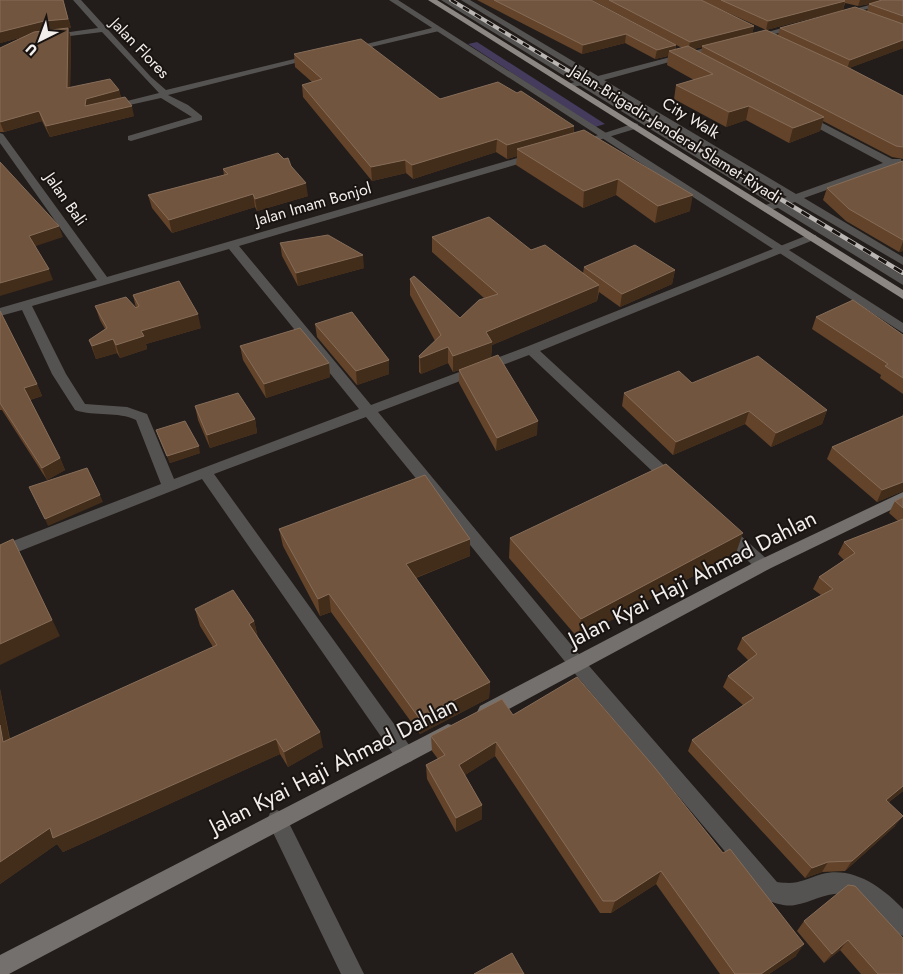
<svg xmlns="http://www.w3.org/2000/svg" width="903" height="974" font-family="Jost,sans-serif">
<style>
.green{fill:#443b5d}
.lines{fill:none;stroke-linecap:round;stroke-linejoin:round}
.lane{fill:#555351;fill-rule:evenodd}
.street{fill:#555351;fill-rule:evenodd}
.secondary{fill:#74706d;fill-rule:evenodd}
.primary{fill:#8c8783;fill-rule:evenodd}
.rail-far1-casing{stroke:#bab6b4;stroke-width:4}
.rail-casing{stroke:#bab6b4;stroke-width:4.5}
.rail-far1{stroke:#191411;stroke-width:2.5;stroke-dasharray:7;stroke-linecap:butt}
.rail{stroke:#191411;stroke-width:3;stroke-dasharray:9;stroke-linecap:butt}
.wall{fill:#634329;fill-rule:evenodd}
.shaded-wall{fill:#422c1a}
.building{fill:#72553e;stroke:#866d59}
.labels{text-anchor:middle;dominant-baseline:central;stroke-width:4;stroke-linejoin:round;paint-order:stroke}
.far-street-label{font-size:16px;fill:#f2eeec;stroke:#191411}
.near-street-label{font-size:22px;fill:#f2eeec;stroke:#191411}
</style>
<rect width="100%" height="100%" fill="#221d1a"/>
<polygon class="green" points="477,42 605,124 595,127 468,44"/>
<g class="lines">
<g class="lane">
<polygon points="389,0 398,0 903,323 903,333"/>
<polygon points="441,0 450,0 903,276 903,285"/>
</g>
<g class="street">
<polygon points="73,0 81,0 151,77 166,90 315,54 319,57 168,95 188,105 202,116 202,120 131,141 128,140 128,136 192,117 161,98 107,110 107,106 159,93 102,32 46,39 45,37 49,35 98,28"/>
<polygon points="461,0 470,0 598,76 724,43 724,47 604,80 796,194 883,163 801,119 801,115 807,115 892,159 901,159 903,172 891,167 804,198 903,257 903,265 795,202 771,210 763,210 763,206 787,197 596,82 568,88 568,84 589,78"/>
<polygon points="888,0 902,0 840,16 836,14"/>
<polygon points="799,23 803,25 802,27 751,40 747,38"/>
<polygon points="436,27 440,29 439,31 350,52 346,49"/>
<polygon points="635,123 638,124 638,128 579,146 574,143"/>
<path d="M0,133L3,134L107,277L531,154H539V158L239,246L371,405L526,347L808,235H816V239L540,351L678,478L680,482L678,486H668L529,355L378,412L583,659L777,882C799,885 802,880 822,874C854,866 883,888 903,909V936C883,928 873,902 851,895C830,889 814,902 795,905C786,907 773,903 765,899L571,669L366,417L214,474L412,749L415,755L412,761L405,764L398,761L202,479L0,559V546L161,484L136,420C118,411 95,417 75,410L52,374L22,310L0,316V308L97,280L0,143ZM229,249L359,409L174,479L147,414L127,407L85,404L66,374L32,306Z"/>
<polygon points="724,524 730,526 769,561 771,565 769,569 763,571 757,569 718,534 716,530 718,526"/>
<polygon points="277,810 284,813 364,974 341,974 267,820 270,813"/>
</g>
<g class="secondary">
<polygon points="903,492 903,504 769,569 492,718 486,720 480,718 477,712 480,706 757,561"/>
<polygon points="448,724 455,726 457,732 455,738 9,974 0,974 0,955"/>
</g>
<polygon class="primary" points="428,0 437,0 903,290 903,299"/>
<g class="rail-far1-casing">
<polyline id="rail-far1" points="451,0 711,157"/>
</g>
<g class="rail-casing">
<polyline id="rail" points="709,156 903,273"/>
</g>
<use href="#rail-far1" class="rail-far1"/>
<use href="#rail" class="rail"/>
</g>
<g class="wall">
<polygon points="0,0 63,0 71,28 68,28 71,38 70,88 119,90 121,98 134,116 50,137 42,121 4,132 0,132 0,48 23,37 0,43"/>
<path d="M477,0H591L676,45V50L682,48L592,0H903V48L849,68L903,96V251L899,252L846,221L823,200L827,188L903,161V159L892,157L823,121L820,131L789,143L746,120L726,127L674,99L676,85L694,80L667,65L668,56L655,59L625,43L582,54ZM704,2L766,30L752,34L754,26ZM845,3L858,6L869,4L867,11L780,28L778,35L766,30L843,10ZM702,47L701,53L694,49Z"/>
<polygon points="294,54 440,99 574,126 574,133 690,211 655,223 616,195 583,208 516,165 517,156 507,159 496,152 413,179 406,173 372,181 303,97 302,85 312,82 295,67"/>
<polygon points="291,166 308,196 257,211 255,207 172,233 152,208 148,195 224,175 223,169"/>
<polygon points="432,237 531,250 583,273 584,267 675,270 672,284 620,307 599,292 597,301 492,345 491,358 537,435 496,451 459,383 459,370 453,372 448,363 421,374 419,372 419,356 435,341 410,295 410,279 460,318 484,298 432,252"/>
<polygon points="280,243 364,268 298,286 282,256"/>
<polygon points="133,295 201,328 146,344 147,349 120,358 117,353 96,359 89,340 105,329 100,320 95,306 136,308"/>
<polygon points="0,311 37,384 42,396 30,400 60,458 65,470 47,480 2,410 0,410"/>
<polygon points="816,317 903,335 903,394 880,378 881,375 812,329"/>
<polygon points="315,324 389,360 389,374 357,385 317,337"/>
<polygon points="240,346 329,363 330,377 266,398 243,360"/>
<polygon points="692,383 827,410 822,424 771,447 745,424 673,455 622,406 624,393"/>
<polygon points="195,406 255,419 257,433 210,448 198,420"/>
<polygon points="903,414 903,491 877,502 827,459 832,447 902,416"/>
<polygon points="156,430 200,453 170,463"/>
<polygon points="903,497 903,791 889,802 895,826 845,871 822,872 805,878 688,751 692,740 743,705 723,687 728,676 748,660 737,649 742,638 821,595 813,589 819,577 844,560 838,554 844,542 898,521 889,513 895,501"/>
<polygon points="279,529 470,539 470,556 416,578 490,682 489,698 420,734 331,612 320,616 283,546"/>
<polygon points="510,538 736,553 578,638 509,558"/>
<polygon points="195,609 254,621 258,638 323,747 288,767 280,754 63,852 57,844 0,884 0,689 10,739 213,647 200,626"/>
<polygon points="513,715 796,956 769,974 720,974 656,884 611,913 600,913 495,756 465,775 482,805 482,819 456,832 427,779 426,765 438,759 432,751 431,736"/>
<polygon points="804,921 903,938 903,974 861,974 840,950 824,963 797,931"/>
</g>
<g class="shaded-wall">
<polygon points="860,0 894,0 858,6"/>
<polygon points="845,1 843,10 766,30 768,21"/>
<polygon points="68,19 71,28 68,28 71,38 70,99 46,31 0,43 0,32 44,21"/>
<polygon points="754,26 752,34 702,46 702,47 688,51 690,42"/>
<polygon points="626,34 625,43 582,54 583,45"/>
<polygon points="903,40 903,48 847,69 850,60"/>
<polygon points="676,45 675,54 669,51 668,56 655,59 657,50"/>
<polygon points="119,90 122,101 132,106 134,116 50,137 46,126 85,106 86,99"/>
<polygon points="749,106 746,120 726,127 729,112"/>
<polygon points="39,111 42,121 4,132 0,122"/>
<polygon points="824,117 820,131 789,143 793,128"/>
<polygon points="574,126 573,139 517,149 517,156 507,159 507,145"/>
<polygon points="497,139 496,152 413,179 412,165"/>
<polygon points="405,160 406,173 372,181 371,167"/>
<polygon points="618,179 616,195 583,208 584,191"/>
<polygon points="306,183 308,196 257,211 255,199"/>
<polygon points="253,194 255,207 172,233 169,220"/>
<polygon points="693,195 690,211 655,223 658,206"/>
<polygon points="59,226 63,237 33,247 29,236"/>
<polygon points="903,242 903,251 899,252"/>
<polygon points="363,255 364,268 298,286 296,273"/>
<polygon points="49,269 53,280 0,296 0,283"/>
<polygon points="675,270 672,284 620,307 622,294"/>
<polygon points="599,285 597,301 492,345 491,358 453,372 453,356 486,332"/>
<polygon points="198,314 201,328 146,344 147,349 120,358 116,345 141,331"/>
<polygon points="113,339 117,353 96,359 92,346"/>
<polygon points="448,347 448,363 421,374 420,358"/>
<polygon points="389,360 389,374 357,385 356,371"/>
<polygon points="329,363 330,377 266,398 264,384"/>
<polygon points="37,384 42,396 29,400 24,388"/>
<polygon points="827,410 822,424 771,447 776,433"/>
<polygon points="749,411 745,424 673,455 676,442"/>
<polygon points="255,419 257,433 210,448 207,435"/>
<polygon points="538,421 537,435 496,451 497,438"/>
<polygon points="199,446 200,453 170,463 167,456"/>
<polygon points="60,458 65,470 47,480 42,468"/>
<polygon points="903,482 903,491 877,502 882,490"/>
<polygon points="100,495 103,502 48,526 45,519"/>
<polygon points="743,533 736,553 578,638 581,619"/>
<polygon points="470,539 470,556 407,581 406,564"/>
<polygon points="22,556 60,636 0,665 0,644"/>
<polygon points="329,594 331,612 320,616 318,599"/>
<polygon points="254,621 258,638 253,641 249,624"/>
<polygon points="490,682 489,698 420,734 419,718"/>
<polygon points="0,689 13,758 3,742 0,725"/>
<polygon points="320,732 323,747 288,767 284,752"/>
<polygon points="276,739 280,754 63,852 57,844 0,884 0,862 50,828"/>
<polygon points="496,742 495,756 459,779 459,765"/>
<polygon points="903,786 903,791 878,810 886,800"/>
<polygon points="482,805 482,819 456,832 456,818"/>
<polygon points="903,816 895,826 845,871 852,861"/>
<polygon points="828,862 822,872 805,878 812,868"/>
<polygon points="661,871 656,884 611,913 615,901"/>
<polygon points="848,940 840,950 824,963 832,954"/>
<polygon points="804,944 796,956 769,974 761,974"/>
</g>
<g class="building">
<polygon points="0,0 63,0 68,19 44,21 0,32"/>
<polygon points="494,0 591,0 676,45 657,50 626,34 583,45"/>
<polygon points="609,0 701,0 754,26 690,42"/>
<polygon points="721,0 843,0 845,1 768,21"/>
<polygon points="882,0 903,0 903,16 869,4"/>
<polygon points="855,7 903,24 903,40 850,60 780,28"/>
<polygon points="68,28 67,88 110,79 119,90 86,99 85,106 125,97 132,106 46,126 39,111 0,122 0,48 34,32"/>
<polygon points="766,30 849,68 903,96 903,147 896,146 702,46"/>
<polygon points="361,39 440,99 498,82 517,93 521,91 574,126 507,145 497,139 412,165 405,160 371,167 302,85 322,79 294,54"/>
<polygon points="688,46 824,117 793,128 749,106 729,112 676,85 713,74 669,51"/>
<polygon points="584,130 693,195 658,206 618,179 584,191 517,149"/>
<polygon points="278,153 284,159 288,158 291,166 306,183 255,199 253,194 169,220 148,195 228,174 223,169"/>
<polygon points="903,161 903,240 849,209 827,188"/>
<polygon points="0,162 59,226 29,236 49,269 0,283"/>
<polygon points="489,217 531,250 545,245 599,285 486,332 492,342 453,356 448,347 420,358 419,356 441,335 410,279 414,276 460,318 479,300 498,294 432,237"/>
<polygon points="328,235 363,255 296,273 280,243"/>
<polygon points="635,245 675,270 622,294 584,267"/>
<polygon points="179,281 198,314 141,331 144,336 116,345 113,339 92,346 89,340 107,328 95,306 126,297 136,308 139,306 133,295"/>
<polygon points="853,300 903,335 903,378 885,366 888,364 816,317"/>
<polygon points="0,311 37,384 24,388 60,458 42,468 0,403"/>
<polygon points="352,312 389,360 356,371 315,324"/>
<polygon points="300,328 329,363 264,384 240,346"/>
<polygon points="498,355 538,421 497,438 459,370"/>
<polygon points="758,356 827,410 776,433 749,411 676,442 624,393 679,371 692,383"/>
<polygon points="238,393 255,419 207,435 195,406"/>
<polygon points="903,416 903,482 882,490 832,447"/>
<polygon points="185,421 199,446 167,456 156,430"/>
<polygon points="666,464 743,533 581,619 510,538"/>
<polygon points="87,468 100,495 45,519 29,487"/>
<polygon points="425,475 470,539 406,564 490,682 419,718 329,594 318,599 279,529"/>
<polygon points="903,497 903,508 895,501"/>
<polygon points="903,519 903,786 886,800 903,816 852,861 828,862 812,868 692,740 754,698 728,676 757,654 742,638 833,589 819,577 855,553 844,542"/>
<polygon points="13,539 52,620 0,644 0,545"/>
<polygon points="233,590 254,621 249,624 320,732 284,752 276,739 53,838 50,828 0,862 0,725 3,742 217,645 195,609"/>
<polygon points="577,677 655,768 723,853 730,849 804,944 761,974 735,974 661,871 615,901 603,901 496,742 459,765 482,805 456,818 426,765 445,755 431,736 502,699 513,715"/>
<polygon points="848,885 855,886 903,938 903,974 878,974 848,940 832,954 804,921"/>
<polygon points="512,953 524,974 474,974"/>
</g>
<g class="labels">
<g class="far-street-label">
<text transform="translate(140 48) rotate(46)">Jalan Flores</text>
<text transform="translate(691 118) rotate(31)">City Walk</text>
<text transform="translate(676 134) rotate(32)">Jalan Brigadir Jenderal Slamet Riyadi</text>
<text transform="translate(66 199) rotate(55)">Jalan Bali</text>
<text transform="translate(313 204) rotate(-16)">Jalan Imam Bonjol</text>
</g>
<g class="near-street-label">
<text transform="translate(692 578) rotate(-27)">Jalan Kyai Haji Ahmad Dahlan</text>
<text transform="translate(333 765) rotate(-27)">Jalan Kyai Haji Ahmad Dahlan</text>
</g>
</g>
<g transform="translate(40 40) rotate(222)" stroke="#191411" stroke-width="4" paint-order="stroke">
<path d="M0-4L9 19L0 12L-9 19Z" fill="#f2eeec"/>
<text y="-8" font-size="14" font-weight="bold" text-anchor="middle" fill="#f2eeec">U</text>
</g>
</svg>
